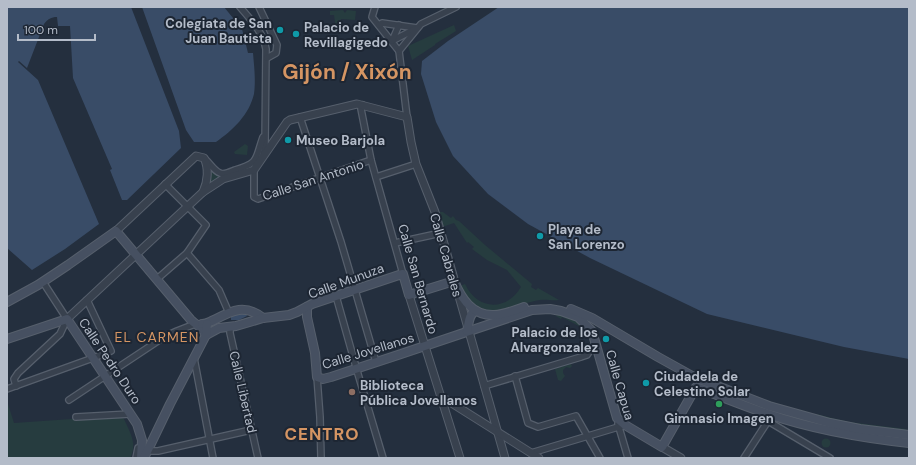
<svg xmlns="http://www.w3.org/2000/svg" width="916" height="465" font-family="'DM Sans',sans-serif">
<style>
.green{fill:#263c3f}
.water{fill:#394c67}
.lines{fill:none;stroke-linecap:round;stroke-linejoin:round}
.minor-casing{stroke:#565f6c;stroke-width:8}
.tertiary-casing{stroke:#565f6c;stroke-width:9}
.secondary-casing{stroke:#565f6c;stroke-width:10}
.minor{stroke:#38414e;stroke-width:5.5}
.tertiary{stroke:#38414e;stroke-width:7}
.secondary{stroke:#465061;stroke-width:8}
.culture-dot{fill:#0f9aa8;stroke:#1d2633;stroke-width:1.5}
.education-dot{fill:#8d6e63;stroke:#1d2633;stroke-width:1.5}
.leisure-dot{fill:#2e9e5b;stroke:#1d2633;stroke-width:1.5}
.labels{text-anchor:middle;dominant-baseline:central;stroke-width:4;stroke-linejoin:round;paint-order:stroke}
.poi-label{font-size:13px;font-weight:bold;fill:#b4bcc9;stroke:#1d2633;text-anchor:start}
.street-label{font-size:13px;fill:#b4bcc9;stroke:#1d2633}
.neighbourhood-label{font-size:14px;letter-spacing:1px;fill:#d59563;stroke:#1d2633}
.district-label{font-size:17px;font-weight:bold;letter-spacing:1px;fill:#d59563;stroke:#1d2633}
.town-label{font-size:21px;font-weight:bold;fill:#d59563;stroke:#1d2633}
</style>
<rect width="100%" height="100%" fill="#242f3e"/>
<g class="green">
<polygon points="343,10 345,13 347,10 356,11 355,20 341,19 339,28 336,30 334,15 330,15 330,11"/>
<polygon points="454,25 456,31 435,44 435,45 412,60 408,46"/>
<polygon points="245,144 248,146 247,155 235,154 234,152"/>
<polygon points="209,167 222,176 215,179 210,183"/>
<path d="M439,212H443L451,218L453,216L456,220L459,221L485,245L532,284L531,287L536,290L538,288L559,300C552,301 546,299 540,300C518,303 484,323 467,299C464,295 462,290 460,286L465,284C477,310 506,312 521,287L507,270L487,260L472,249L474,247L468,242L467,243L454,223L442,227Z"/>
<polygon points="555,312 574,318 588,331 562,317 561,319 556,316 557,314"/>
<polygon points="571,364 572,366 570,368 566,367 563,370 563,373 565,376 561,381 558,380 555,369"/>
<path d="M7,401L14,423L115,416L121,417L124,419C130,433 138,444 130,458H7Z"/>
<polygon points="816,414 849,422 906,429 905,431 849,424 815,417"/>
<circle cx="826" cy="443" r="4.5"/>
</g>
<g class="water">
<path d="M7,7H131L179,131L181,148L127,200H122L110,170L112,169L73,78L70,26H58L57,17C51,17 48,19 44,24L27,68L19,61L18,62L38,80L99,224L65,249L32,270L7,248Z"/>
<path d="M142,7H224L242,29L248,53H253C254,65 256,81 254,94C249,115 233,130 216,142H194L186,130Z"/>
<polygon points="499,7 909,7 909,359 844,347 707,314 590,258 528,224 488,194 453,156 436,122 421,74 422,61 448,41"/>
<polygon points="237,313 246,314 247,316 239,320 231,320 231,317"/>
</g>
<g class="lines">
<g class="minor-casing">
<g id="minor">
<path d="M240,7C251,20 263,32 266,49L265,147L263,155"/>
<polyline points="259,7 277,45 276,53 267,58"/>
<polyline points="375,7 372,17 399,51 407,117"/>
<polyline points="379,25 382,23 417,28"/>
<polyline points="392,41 415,29"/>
<polyline points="392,41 399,25"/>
<polyline points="399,51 421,24 456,7"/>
<polyline points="363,105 361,109 371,160 403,274"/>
<polyline points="300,117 341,242 376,362"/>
<path d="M204,158C209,162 214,171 220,173C224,175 230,172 235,170C260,163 255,159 263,137"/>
<polyline points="254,170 254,197 258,199 371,160"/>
<polyline points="376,177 416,164"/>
<polyline points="395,243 441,233"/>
<polyline points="187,253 219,290 229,313"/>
<polyline points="157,279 187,253 206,225 165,184"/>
<polyline points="336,296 358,374 383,458"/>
<polyline points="230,327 230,333 258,458"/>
<polyline points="194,358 213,458"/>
<polyline points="515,376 528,423 538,427 576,416 600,458"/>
<polyline points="317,377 320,417 321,458"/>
<polyline points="16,386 14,379 18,373 60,334 67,319 43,282"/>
<polyline points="484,386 581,357 587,355 595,343"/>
<polyline points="7,389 93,358 111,351 87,300"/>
<polyline points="69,400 164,337 177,331 195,324"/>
<polyline points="76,417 130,414"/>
<polyline points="768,421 830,458"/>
<polyline points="618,424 628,458"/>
<polyline points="147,451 158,451 251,430"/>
<polyline points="531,453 625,425"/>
<polyline points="136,458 138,448"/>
<polyline points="744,458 768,421"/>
</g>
</g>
<g class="tertiary-casing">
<g id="tertiary">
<path d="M116,231L196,156L204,158C209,168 208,181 203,192"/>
<polyline points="409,295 460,458"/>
<polyline points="67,319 203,192 223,179 254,170 287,122 290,120 357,104 407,117 411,142 416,164 435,212 505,458"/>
<polyline points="442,397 539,458"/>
<polyline points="662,447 681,458"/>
</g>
</g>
<g class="secondary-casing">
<g id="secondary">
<path d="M7,302L38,285L68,265L116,231L191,320C197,326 203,327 206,335"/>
<path d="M307,307V317L315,353L317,377L323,379L331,377L398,355L532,310L550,309L561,311L578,317L592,331L617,418L625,425L662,447L696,387C720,396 744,406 768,414C812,429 863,438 909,443"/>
<polyline points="571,309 592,318 658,357 694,377 769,406 830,423 860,429 909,435"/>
<path d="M202,324C207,324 209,322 214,320C233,310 245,304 263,318"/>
<path d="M467,331C469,324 468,314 476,311"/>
<path d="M206,335L219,328L236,326L263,318L289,315L297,312L312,304L402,274H403L409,295L454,281C461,298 472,316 494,315C504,315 515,310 524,307"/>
<polyline points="7,339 67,319 137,424 142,440 141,458"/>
<polyline points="144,458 170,404 206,335 207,324"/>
</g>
</g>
<use href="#minor" class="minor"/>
<use href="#tertiary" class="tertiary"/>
<use href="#secondary" class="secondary"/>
</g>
<g class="culture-dot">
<circle cx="280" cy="30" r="4"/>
<circle cx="296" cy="34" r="4"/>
<circle cx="288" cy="140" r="4"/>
<circle cx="540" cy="236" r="4"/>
<circle cx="606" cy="339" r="4"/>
<circle cx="646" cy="383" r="4"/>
</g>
<circle class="education-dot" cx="352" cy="392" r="4"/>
<circle class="leisure-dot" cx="719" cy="404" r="4"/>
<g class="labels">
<g class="poi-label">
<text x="272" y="23" text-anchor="end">Colegiata de San<tspan x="272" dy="15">Juan Bautista</tspan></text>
<text x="304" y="27">Palacio de<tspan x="304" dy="15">Revillagigedo</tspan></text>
<text x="296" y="140">Museo Barjola</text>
<text x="548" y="229">Playa de<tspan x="548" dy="15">San Lorenzo</tspan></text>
<text x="598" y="332" text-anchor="end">Palacio de los<tspan x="598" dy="15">Alvargonzalez</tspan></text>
<text x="654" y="376">Ciudadela de<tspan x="654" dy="15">Celestino Solar</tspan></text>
<text x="360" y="385">Biblioteca<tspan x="360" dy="15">Pública Jovellanos</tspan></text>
<text x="719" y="418" text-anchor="middle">Gimnasio Imagen</text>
</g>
<g class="street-label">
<text transform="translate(313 180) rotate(-18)">Calle San Antonio</text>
<text transform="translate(446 255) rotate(74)">Calle Cabrales</text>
<text transform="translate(418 279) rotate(74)">Calle San Bernardo</text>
<text transform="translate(346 281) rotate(-20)">Calle Munuza</text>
<text transform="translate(368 351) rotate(-17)">Calle Jovellanos</text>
<text transform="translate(110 361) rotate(56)">Calle Pedro Duro</text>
<text transform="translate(620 385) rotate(74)">Calle Capua</text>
<text transform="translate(243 392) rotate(77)">Calle Libertad</text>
</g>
<g class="neighbourhood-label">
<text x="157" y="337">EL CARMEN</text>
</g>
<g class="district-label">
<text x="322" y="434">CENTRO</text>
</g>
<g class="town-label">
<text x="347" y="72">Gijón / Xixón</text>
</g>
</g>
<rect width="916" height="465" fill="none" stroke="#b4bcc9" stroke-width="16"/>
<path d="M18 34v6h77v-6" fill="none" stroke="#b4bcc9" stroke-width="2"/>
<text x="24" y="34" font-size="12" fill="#b4bcc9" stroke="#1d2633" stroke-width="3" paint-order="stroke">100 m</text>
</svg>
